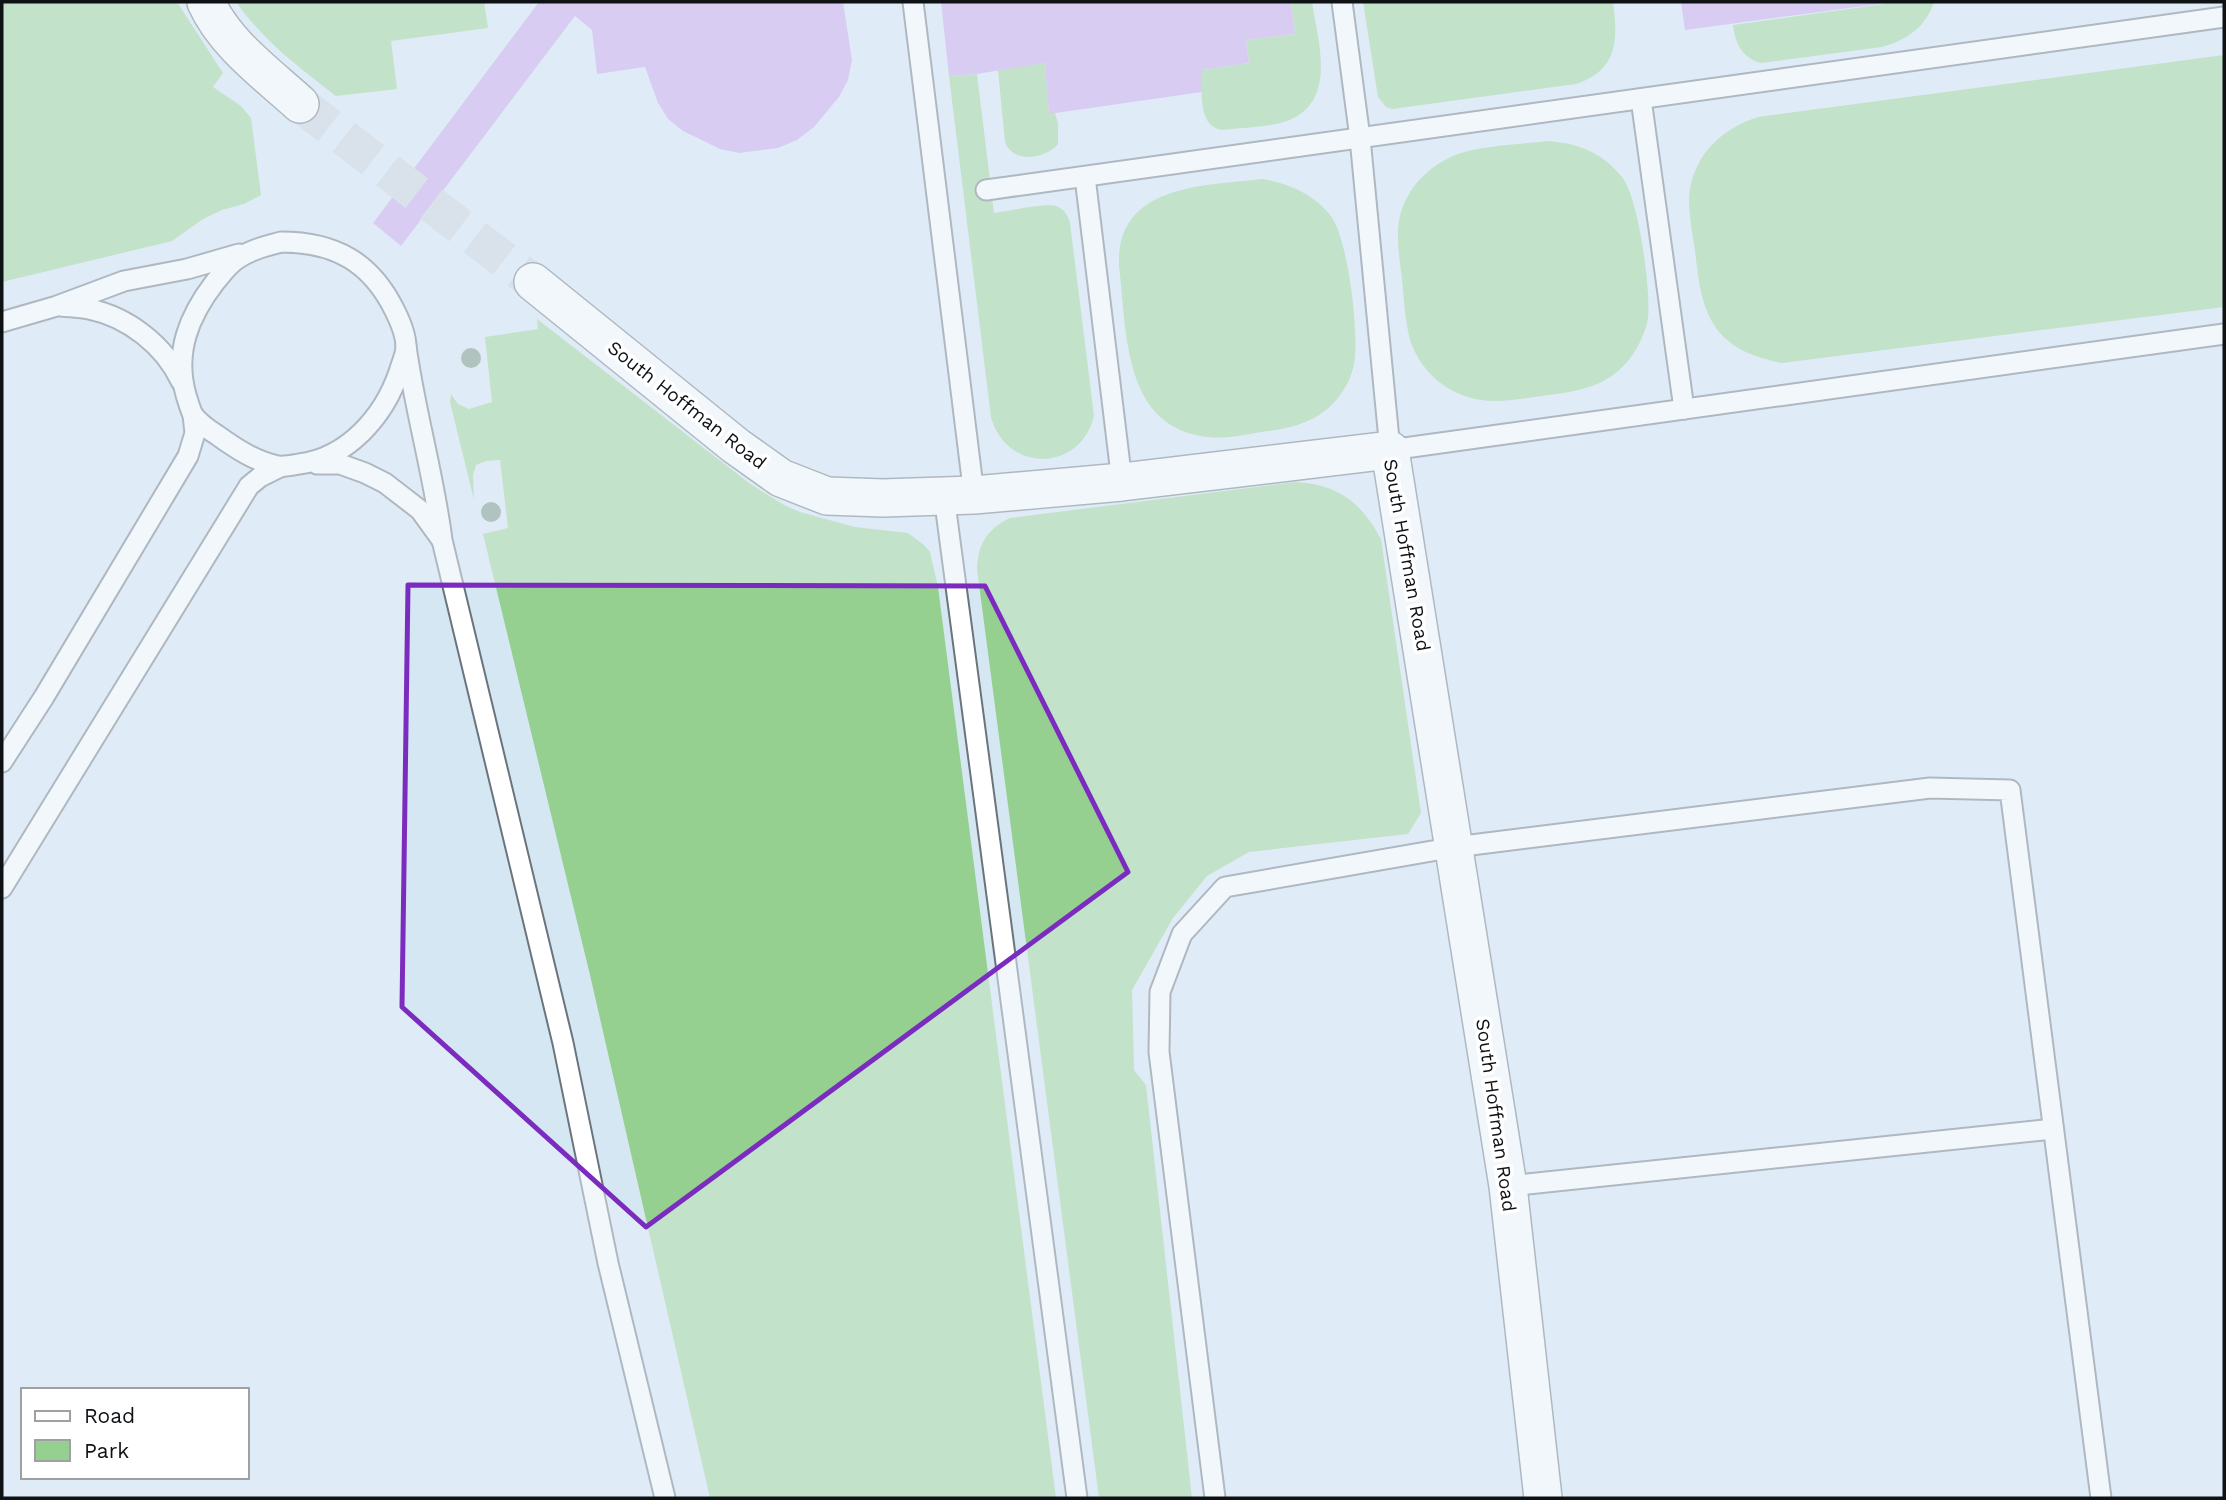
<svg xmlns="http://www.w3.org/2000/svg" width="2226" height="1500" font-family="'Work Sans',sans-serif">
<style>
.built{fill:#d5e7f3;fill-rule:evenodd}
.green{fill:#95d090}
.building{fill:#c7a1eb}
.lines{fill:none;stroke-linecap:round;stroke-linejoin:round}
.street-tunnel{stroke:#c7d0d8;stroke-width:37;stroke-dasharray:37 18;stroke-linecap:butt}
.lane-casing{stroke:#6b747c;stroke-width:23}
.street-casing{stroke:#6b747c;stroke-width:40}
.lane{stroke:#fff;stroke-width:19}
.street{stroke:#fff;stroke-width:37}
.tree{fill:#708c78}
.marked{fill:none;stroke:#7b2cbf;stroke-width:5;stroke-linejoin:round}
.labels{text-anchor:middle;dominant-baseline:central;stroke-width:7;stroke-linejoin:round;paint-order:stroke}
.street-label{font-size:19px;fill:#0f1215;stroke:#fff}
</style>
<rect width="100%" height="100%" fill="#e7f1fa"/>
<path class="built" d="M2,2H2224V1498H2ZM23,1390H247V1477H23Z"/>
<g class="green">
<polygon points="2,2 177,2 223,73 213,87 241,106 251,118 261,195 244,204 222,210 203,219 172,241 2,282"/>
<path d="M236,2H484L488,28L391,41L397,89L336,96C297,66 265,42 236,2Z"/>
<path d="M1291,2H1312C1317,37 1336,94 1296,117C1275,128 1245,127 1222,130C1197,126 1202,90 1202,70L1249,63L1246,40L1295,34Z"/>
<path d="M1363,2H1613C1618,40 1618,70 1576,84L1392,109L1386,107L1378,97Z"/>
<path d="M1884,2H1934C1926,27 1907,40 1882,47L1761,63C1742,58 1735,43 1733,25L1884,4Z"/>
<path d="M2224,55V307L1782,363C1758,358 1738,352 1721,334C1703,314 1699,285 1696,259C1694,240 1689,220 1689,201C1690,158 1720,129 1758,117Z"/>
<path d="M1045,63L1049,113H1055L1058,124V144C1046,159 1013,164 1005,142L998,70Z"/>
<path d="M977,74L994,213C1008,211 1045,203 1056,206C1064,209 1068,215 1070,223L1094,416C1080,473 1006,473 991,417L949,76Z"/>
<path d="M1548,141C1578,143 1603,153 1622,177C1639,199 1651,290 1648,318C1646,331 1639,346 1631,357C1608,388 1578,391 1542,396C1526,398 1510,401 1494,401C1455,401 1422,376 1410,340C1405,320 1404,300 1402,280C1400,261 1396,240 1399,221C1405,186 1435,159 1468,151C1493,145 1522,144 1548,141Z"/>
<path d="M1263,179C1289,184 1314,194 1331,216C1348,240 1358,326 1355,356C1354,369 1350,380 1343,391C1323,421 1295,428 1261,432C1244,435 1226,439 1208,437C1122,428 1127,331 1119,266C1116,184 1203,186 1263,179Z"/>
<polygon points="537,319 749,483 784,505 800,512 855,527 908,533 924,545 930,552 938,587 1056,1498 710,1498 590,975 483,534 508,528 500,460 486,461 476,465 473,475 474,500 450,402 451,394 458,404 469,409 492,402 485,337 538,329"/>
<path d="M1295,482C1339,485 1360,501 1381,539L1421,813L1408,834L1249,852L1207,876L1173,918L1132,990L1134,1070L1146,1085L1192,1498H1099L977,569C978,544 987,529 1010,518Z"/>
</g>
<g class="building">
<polygon points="539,2 843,2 852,60 848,80 839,97 814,127 797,140 778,148 739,153 720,149 683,131 668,119 658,103 645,67 597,74 592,30 575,16 401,246 373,223"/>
<polygon points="941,2 1291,2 1295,34 1246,40 1249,63 1202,70 1202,92 1049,114 1045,63 977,74 949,76"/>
<polygon points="1681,2 1887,2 1887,3 1685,30"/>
</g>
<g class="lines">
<polyline class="street-tunnel" points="300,104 533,282"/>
<g class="lane-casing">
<g id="lane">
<polyline points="913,2 974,495"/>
<polyline points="1342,2 1360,138 1390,450 2224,334"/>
<polyline points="1641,99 1684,409"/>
<polyline points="1085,177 1122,482"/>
<polyline points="986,190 2224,17"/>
<path d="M281,242C335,242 371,262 395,311C400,321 406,335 406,347C406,354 401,365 399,372C384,416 348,458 299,464C293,465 285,467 278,466C256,462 235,448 217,435C209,430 199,423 193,415C190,409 188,401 186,395C174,352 189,316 215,282C222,274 228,265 237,259C250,250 266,246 281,242Z"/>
<path d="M61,306C70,307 80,307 89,309C128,317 164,345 181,381"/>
<polyline points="2,322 57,306 124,281 187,269 239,254"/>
<path d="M406,346C415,412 434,475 442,540L563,1043L608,1263L665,1498"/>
<polyline points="317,464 340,464 365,473 385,483 420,510 441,539"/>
<polyline points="944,496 1077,1498"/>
<polyline points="2,762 44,697 188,456 195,433 193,415"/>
<polyline points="2,888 249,486 260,477 280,467"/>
<polyline points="1508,1186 2053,1129"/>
<polyline points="1215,1498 1159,1052 1160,992 1182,934 1225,887 1455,847 1930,788 2010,790 2101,1498"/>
</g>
</g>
<g class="street-casing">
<g id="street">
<path d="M206,2C225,44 266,73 300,104"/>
<polyline points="533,282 736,446 781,478 827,496 883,498 974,495 1122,482 1390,450 1508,1186 1543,1498"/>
</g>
</g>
<use href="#lane" class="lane"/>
<use href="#street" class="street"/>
</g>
<g class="tree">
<circle cx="471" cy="358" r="10"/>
<circle cx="491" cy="512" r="10"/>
</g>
<path d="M0 0H2226V1500H0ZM408,585L985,586L1128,872L646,1227L402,1007Z" fill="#e7f1fa" fill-opacity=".55" fill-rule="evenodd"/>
<path class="marked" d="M408,585L985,586L1128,872L646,1227L402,1007Z"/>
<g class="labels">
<g class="street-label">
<text transform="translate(687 405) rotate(38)">South Hoffman Road</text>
<text transform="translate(1407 555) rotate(80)">South Hoffman Road</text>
<text transform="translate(1496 1115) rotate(82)">South Hoffman Road</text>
</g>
</g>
<rect width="2226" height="1500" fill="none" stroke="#0f1215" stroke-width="7"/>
<rect x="21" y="1388" width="228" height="91" fill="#ffffff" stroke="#9fa0a1" stroke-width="2"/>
<rect x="35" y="1411" width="35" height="10" fill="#ffffff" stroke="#9fa0a1" stroke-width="2"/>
<text x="84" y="1423" font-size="21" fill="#0f1215">Road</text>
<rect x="35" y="1440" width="35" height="21" fill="#95d090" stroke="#9fa0a1" stroke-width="2"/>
<text x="84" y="1458" font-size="21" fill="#0f1215">Park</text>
</svg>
